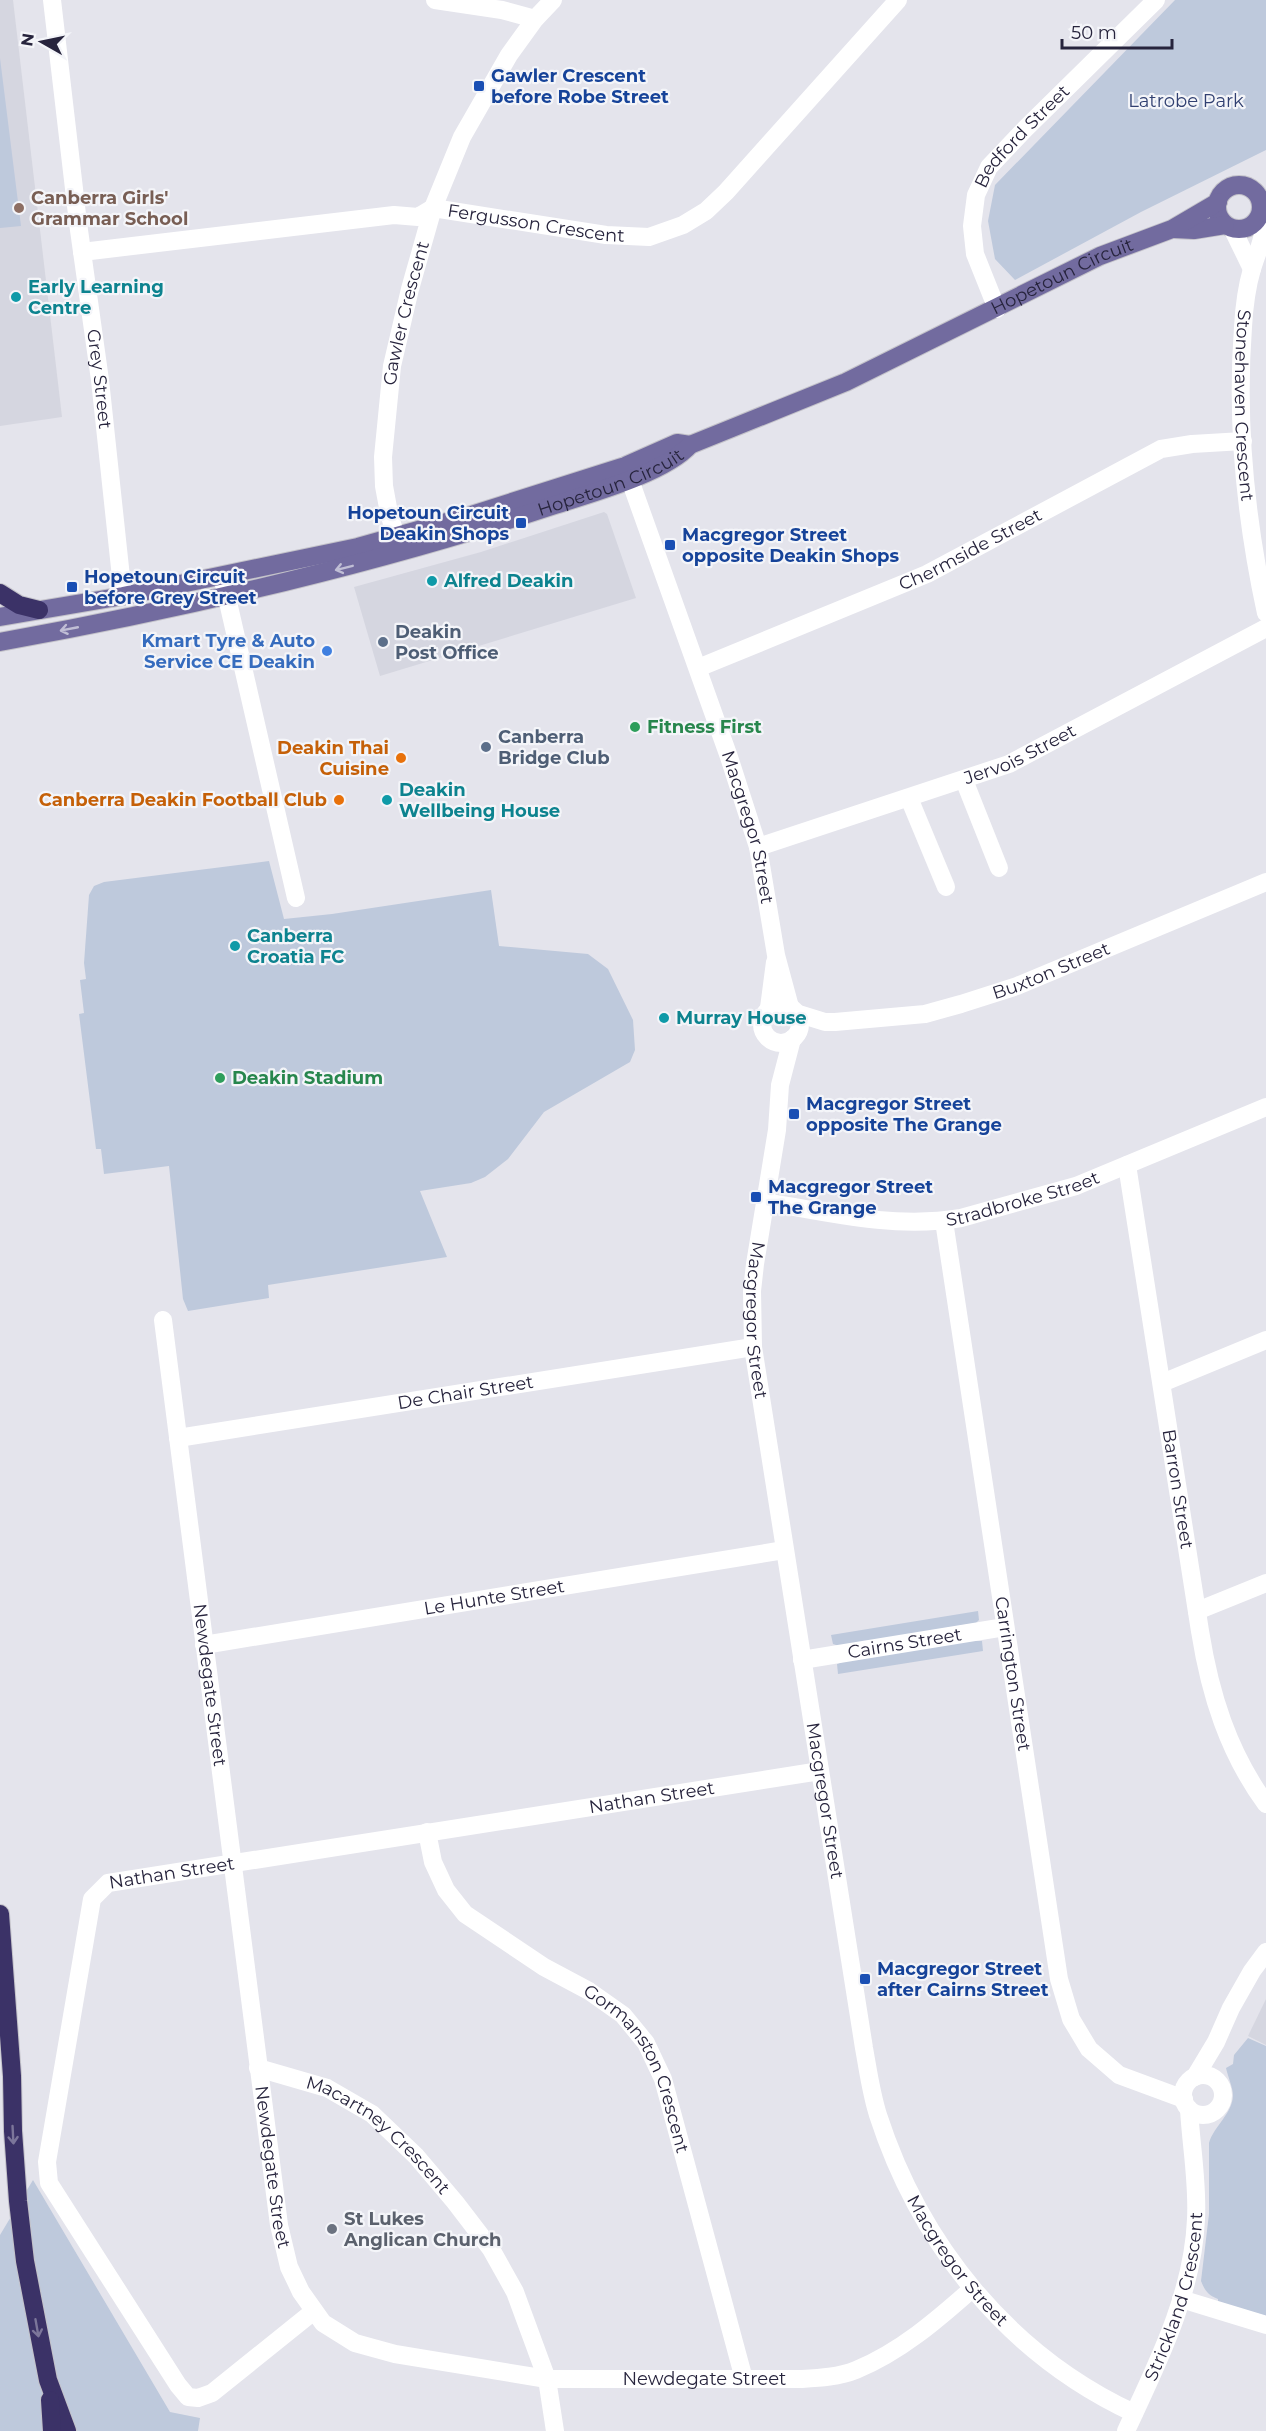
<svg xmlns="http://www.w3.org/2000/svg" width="1266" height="2431" font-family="Montserrat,sans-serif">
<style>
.built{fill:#d5d6e0}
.green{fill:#bec9dc}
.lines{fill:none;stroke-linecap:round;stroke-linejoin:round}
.major-casing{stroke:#c3c2c9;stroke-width:20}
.highway-casing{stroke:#c3c2c9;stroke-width:20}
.minor{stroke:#fff;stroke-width:18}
.major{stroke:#726b9f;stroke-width:18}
.highway{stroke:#3b3267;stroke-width:18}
.oneway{stroke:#c0bed5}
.oneway2{stroke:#7c769a}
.transit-dot{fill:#1a4fb4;stroke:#f4f5f9;stroke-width:2}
.education-dot{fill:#8d6e63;stroke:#f4f5f9;stroke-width:2}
.culture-dot{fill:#0f9aa8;stroke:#f4f5f9;stroke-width:2}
.service-dot{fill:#5c6f8a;stroke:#f4f5f9;stroke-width:2}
.shop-dot{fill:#3f7fe0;stroke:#f4f5f9;stroke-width:2}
.leisure-dot{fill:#2e9e5b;stroke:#f4f5f9;stroke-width:2}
.food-dot{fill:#e8710a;stroke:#f4f5f9;stroke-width:2}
.worship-dot{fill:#6b7280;stroke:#f4f5f9;stroke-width:2}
.labels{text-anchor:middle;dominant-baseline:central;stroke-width:4.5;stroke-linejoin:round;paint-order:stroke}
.transit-label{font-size:18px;font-weight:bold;fill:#164399;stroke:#f4f5f9;text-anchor:start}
.park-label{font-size:18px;fill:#314071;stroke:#f4f5f9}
.street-label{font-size:18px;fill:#27243d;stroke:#f4f5f9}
.education-label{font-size:18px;font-weight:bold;fill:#785e54;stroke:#f4f5f9;text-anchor:start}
.culture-label{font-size:18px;font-weight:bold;fill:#0d838f;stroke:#f4f5f9;text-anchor:start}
.service-label{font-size:18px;font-weight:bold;fill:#4e5e75;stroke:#f4f5f9;text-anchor:start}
.shop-label{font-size:18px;font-weight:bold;fill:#366cbe;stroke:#f4f5f9;text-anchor:end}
.leisure-label{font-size:18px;font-weight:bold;fill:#27864d;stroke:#f4f5f9;text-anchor:start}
.food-label{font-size:18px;font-weight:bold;fill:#c56008;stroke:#f4f5f9;text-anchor:end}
.worship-label{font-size:18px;font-weight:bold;fill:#5b616d;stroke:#f4f5f9;text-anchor:start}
</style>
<rect width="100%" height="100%" fill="#e4e4ec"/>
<g class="built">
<polygon points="0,0 13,0 62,417 0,426"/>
<polygon points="604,512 607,514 636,598 380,676 354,587 481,552"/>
<polygon points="1266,1999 1266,2045 1248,2036"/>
</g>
<g class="green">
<polygon points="1175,0 1266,0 1266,150 1141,212 1015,280 995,259 988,221 995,185"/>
<polygon points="0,58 21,226 0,228"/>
<polygon points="269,861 284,919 332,914 491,890 499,946 588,954 608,969 633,1020 635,1050 630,1062 544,1112 508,1159 485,1177 471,1183 420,1191 447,1257 268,1285 269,1298 188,1311 183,1299 169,1166 104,1174 101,1149 96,1149 79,1014 84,1013 80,980 86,979 84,963 89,895 94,886 104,882"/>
<polygon points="978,1611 979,1620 976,1623 859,1643 839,1646 833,1644 831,1635"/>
<polygon points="966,1641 982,1641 983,1651 838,1674 837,1664 845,1661"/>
<path d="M1248,2038L1266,2046V2316L1218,2302V2299C1208,2295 1205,2291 1201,2281L1209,2214V2143C1214,2126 1232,2114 1233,2096C1233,2088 1228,2077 1226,2068L1233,2064L1234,2055Z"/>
<polygon points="33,2180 170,2412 200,2418 198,2431 0,2431 0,2235"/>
</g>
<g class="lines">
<g class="major-casing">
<g id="major">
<circle cx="1239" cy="207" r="22"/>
<polyline points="1174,229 1194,230 1225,225"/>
<polyline points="0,617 123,596 358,547 468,516 625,466 677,443 690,445"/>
<path id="s22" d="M0,642C188,608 373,565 555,505C592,493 665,473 690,445L846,382L1100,256L1172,229L1218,202"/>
</g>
</g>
<g class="highway-casing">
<g id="highway">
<polyline points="0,593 19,605 39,610"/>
<polyline points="0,1914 12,2076 13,2131 18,2201 25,2261 48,2380 67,2431"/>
<polyline points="50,2400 52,2431"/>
</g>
</g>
<g class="minor">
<path id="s1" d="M52,0L78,223L100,380L123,596"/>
<polyline points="435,0 502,10 535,19"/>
<path id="s2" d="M1261,212C1266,241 1260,242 1252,269C1247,286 1244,309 1243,327C1236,421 1246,521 1266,613"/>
<polyline points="1232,228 1252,269"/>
<path id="s3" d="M82,252L394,215L418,217L433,208L606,235L649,237L683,225L706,211L726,192L898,0"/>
<path id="s4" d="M997,309L975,254L972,226L976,195L989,167L1025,129L1156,0"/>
<path id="s5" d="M625,466L729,757L758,847L776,955L790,1007"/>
<path id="s6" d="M400,551L389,513L384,486L383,457L392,366L410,289L433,208L462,137L509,55L535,19L553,0"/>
<polyline points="222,576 296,898"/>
<path id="s7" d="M698,668L927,574L1161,449L1192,444L1243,441"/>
<polyline points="964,780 999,868"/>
<polyline points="909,798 946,887"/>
<path id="s8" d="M758,847L1009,764L1266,628"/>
<circle cx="781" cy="1024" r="19"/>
<polyline points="769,1008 775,962"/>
<path id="s9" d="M796,1013L825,1022H835L925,1014L961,1004L1017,986L1266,882"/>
<path id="s10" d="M792,1039L780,1085L777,1130L755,1264L752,1291L753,1347L864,2048C868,2070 871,2093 878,2115C920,2245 1009,2355 1134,2413"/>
<path id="s11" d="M1127,1165L1200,1631C1210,1694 1228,1752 1266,1804"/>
<path id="s12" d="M766,1202C830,1213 895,1229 961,1218L1076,1186L1266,1107"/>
<path id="s13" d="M944,1221L1059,1979L1071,2019L1089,2049L1119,2075L1184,2099"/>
<path id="s14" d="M163,1320L279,2225L289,2267L301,2292L323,2323L355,2343L395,2354L547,2379H801C819,2378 839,2377 856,2370C900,2352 937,2320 972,2289"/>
<polyline points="1162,1383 1266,1340"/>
<path id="s15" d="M178,1438L753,1347"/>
<polyline points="1197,1611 1266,1583"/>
<path id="s16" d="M204,1645L784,1550"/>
<path id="s17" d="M802,1660L1005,1627"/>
<path id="s18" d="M427,1832L433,1862L446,1890L465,1914L544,1967L589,1991L623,2015L646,2043L663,2079L744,2379"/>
<path id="s19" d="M258,2068L327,2088L372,2114L416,2156L455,2202L491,2249L515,2292L547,2379L555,2431"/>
<circle cx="1203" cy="2095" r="20"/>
<polyline points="1195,2077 1216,2042 1231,2008 1252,1971 1266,1952"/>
<polyline points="1181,2299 1266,2325"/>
<path id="s20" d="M314,2311L212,2393L198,2398L188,2397L178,2385L49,2183L47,2162L92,1899L108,1883L820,1771"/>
<path id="s21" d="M1126,2431C1157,2364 1193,2294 1196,2219C1198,2182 1191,2146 1189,2109"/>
</g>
<use href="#major" class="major"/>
<use href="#highway" class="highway"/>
</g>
<defs><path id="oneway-shaft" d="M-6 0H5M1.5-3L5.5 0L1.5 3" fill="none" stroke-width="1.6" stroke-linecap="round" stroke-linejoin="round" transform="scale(1.5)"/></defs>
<g class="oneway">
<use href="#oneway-shaft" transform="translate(344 568) rotate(166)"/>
<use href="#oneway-shaft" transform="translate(69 629) rotate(169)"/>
</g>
<g class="oneway2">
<use href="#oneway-shaft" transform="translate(13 2135) rotate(87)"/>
<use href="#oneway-shaft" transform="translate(37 2328) rotate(80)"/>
</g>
<g class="transit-dot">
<rect x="473" y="80" width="12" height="12" rx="3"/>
<rect x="515" y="517" width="12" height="12" rx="3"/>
<rect x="664" y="539" width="12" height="12" rx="3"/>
<rect x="66" y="581" width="12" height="12" rx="3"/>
<rect x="788" y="1108" width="12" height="12" rx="3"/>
<rect x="750" y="1191" width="12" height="12" rx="3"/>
<rect x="859" y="1973" width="12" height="12" rx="3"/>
</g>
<circle class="education-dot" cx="19" cy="208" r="6"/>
<g class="culture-dot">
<circle cx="16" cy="297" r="6"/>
<circle cx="432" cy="581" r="6"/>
<circle cx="387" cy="800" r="6"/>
<circle cx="235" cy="946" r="6"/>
<circle cx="664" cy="1018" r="6"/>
</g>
<g class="service-dot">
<circle cx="383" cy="642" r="6"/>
<circle cx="486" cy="747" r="6"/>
</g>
<circle class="shop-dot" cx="327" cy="651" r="6"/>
<g class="leisure-dot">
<circle cx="635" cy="727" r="6"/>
<circle cx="220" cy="1078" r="6"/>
</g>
<g class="food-dot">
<circle cx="401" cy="758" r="6"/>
<circle cx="339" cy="800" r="6"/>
</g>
<circle class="worship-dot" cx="332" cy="2229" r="6"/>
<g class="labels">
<g class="transit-label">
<text x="491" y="76">Gawler Crescent<tspan x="491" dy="21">before Robe Street</tspan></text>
<text x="509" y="513" text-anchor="end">Hopetoun Circuit<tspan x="509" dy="21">Deakin Shops</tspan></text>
<text x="682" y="535">Macgregor Street<tspan x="682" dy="21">opposite Deakin Shops</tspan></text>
<text x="84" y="577">Hopetoun Circuit<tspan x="84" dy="21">before Grey Street</tspan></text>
<text x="806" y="1104">Macgregor Street<tspan x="806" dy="21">opposite The Grange</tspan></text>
<text x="768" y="1187">Macgregor Street<tspan x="768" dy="21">The Grange</tspan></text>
<text x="877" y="1969">Macgregor Street<tspan x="877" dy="21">after Cairns Street</tspan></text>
</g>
<g class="park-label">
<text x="1186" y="101">Latrobe Park</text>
</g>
<g class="street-label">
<text stroke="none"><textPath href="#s4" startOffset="194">Bedford Street</textPath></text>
<text stroke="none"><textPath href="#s3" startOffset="460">Fergusson Crescent</textPath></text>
<text stroke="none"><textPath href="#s22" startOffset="1130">Hopetoun Circuit</textPath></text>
<text stroke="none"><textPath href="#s6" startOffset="242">Gawler Crescent</textPath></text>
<text stroke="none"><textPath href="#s1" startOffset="382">Grey Street</textPath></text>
<text stroke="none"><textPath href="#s2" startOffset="196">Stonehaven Crescent</textPath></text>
<text stroke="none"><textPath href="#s22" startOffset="632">Hopetoun Circuit</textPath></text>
<text stroke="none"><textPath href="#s7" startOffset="297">Chermside Street</textPath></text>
<text stroke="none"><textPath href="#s8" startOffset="278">Jervois Street</textPath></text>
<text stroke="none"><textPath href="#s5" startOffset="382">Macgregor Street</textPath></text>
<text stroke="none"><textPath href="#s9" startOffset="264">Buxton Street</textPath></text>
<text stroke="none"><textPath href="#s12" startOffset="261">Stradbroke Street</textPath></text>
<text stroke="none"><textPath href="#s10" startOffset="285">Macgregor Street</textPath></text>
<text stroke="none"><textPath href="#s15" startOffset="291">De Chair Street</textPath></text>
<text stroke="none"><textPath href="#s11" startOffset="328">Barron Street</textPath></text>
<text stroke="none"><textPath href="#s16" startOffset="294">Le Hunte Street</textPath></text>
<text stroke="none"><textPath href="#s17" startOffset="104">Cairns Street</textPath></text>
<text stroke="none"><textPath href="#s13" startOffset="458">Carrington Street</textPath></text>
<text stroke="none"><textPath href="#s14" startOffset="368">Newdegate Street</textPath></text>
<text stroke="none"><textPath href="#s20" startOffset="1272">Nathan Street</textPath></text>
<text stroke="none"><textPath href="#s10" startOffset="771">Macgregor Street</textPath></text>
<text stroke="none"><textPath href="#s20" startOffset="786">Nathan Street</textPath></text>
<text stroke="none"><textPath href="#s18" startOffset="333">Gormanston Crescent</textPath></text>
<text stroke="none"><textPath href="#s19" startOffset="141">Macartney Crescent</textPath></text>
<text stroke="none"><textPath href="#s14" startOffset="854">Newdegate Street</textPath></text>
<text stroke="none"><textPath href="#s10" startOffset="1257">Macgregor Street</textPath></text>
<text stroke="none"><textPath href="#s21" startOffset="144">Strickland Crescent</textPath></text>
<text stroke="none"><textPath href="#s14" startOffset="1412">Newdegate Street</textPath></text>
</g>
<g class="education-label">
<text x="31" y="198">Canberra Girls'<tspan x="31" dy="21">Grammar School</tspan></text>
</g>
<g class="culture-label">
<text x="28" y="287">Early Learning<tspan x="28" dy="21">Centre</tspan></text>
<text x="444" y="581">Alfred Deakin</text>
<text x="399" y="790">Deakin<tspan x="399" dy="21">Wellbeing House</tspan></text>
<text x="247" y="936">Canberra<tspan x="247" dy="21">Croatia FC</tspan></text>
<text x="676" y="1018">Murray House</text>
</g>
<g class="service-label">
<text x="395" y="632">Deakin<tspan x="395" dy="21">Post Office</tspan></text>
<text x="498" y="737">Canberra<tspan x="498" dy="21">Bridge Club</tspan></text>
</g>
<g class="shop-label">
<text x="315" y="641">Kmart Tyre &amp; Auto<tspan x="315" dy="21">Service CE Deakin</tspan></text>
</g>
<g class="leisure-label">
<text x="647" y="727">Fitness First</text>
<text x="232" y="1078">Deakin Stadium</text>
</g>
<g class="food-label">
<text x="389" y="748">Deakin Thai<tspan x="389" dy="21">Cuisine</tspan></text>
<text x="327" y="800">Canberra Deakin Football Club</text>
</g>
<g class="worship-label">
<text x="344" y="2219">St Lukes<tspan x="344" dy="21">Anglican Church</tspan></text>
</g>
</g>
<g transform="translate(42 42) rotate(279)" stroke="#f4f5f9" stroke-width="4.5" paint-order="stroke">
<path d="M0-4.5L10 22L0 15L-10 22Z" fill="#27243d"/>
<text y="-9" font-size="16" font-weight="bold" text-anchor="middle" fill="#27243d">N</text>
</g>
<path d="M1062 39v9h110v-9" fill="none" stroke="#27243d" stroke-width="3"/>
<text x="1071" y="39" font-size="18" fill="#27243d" stroke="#f4f5f9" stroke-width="4.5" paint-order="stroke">50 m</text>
</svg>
